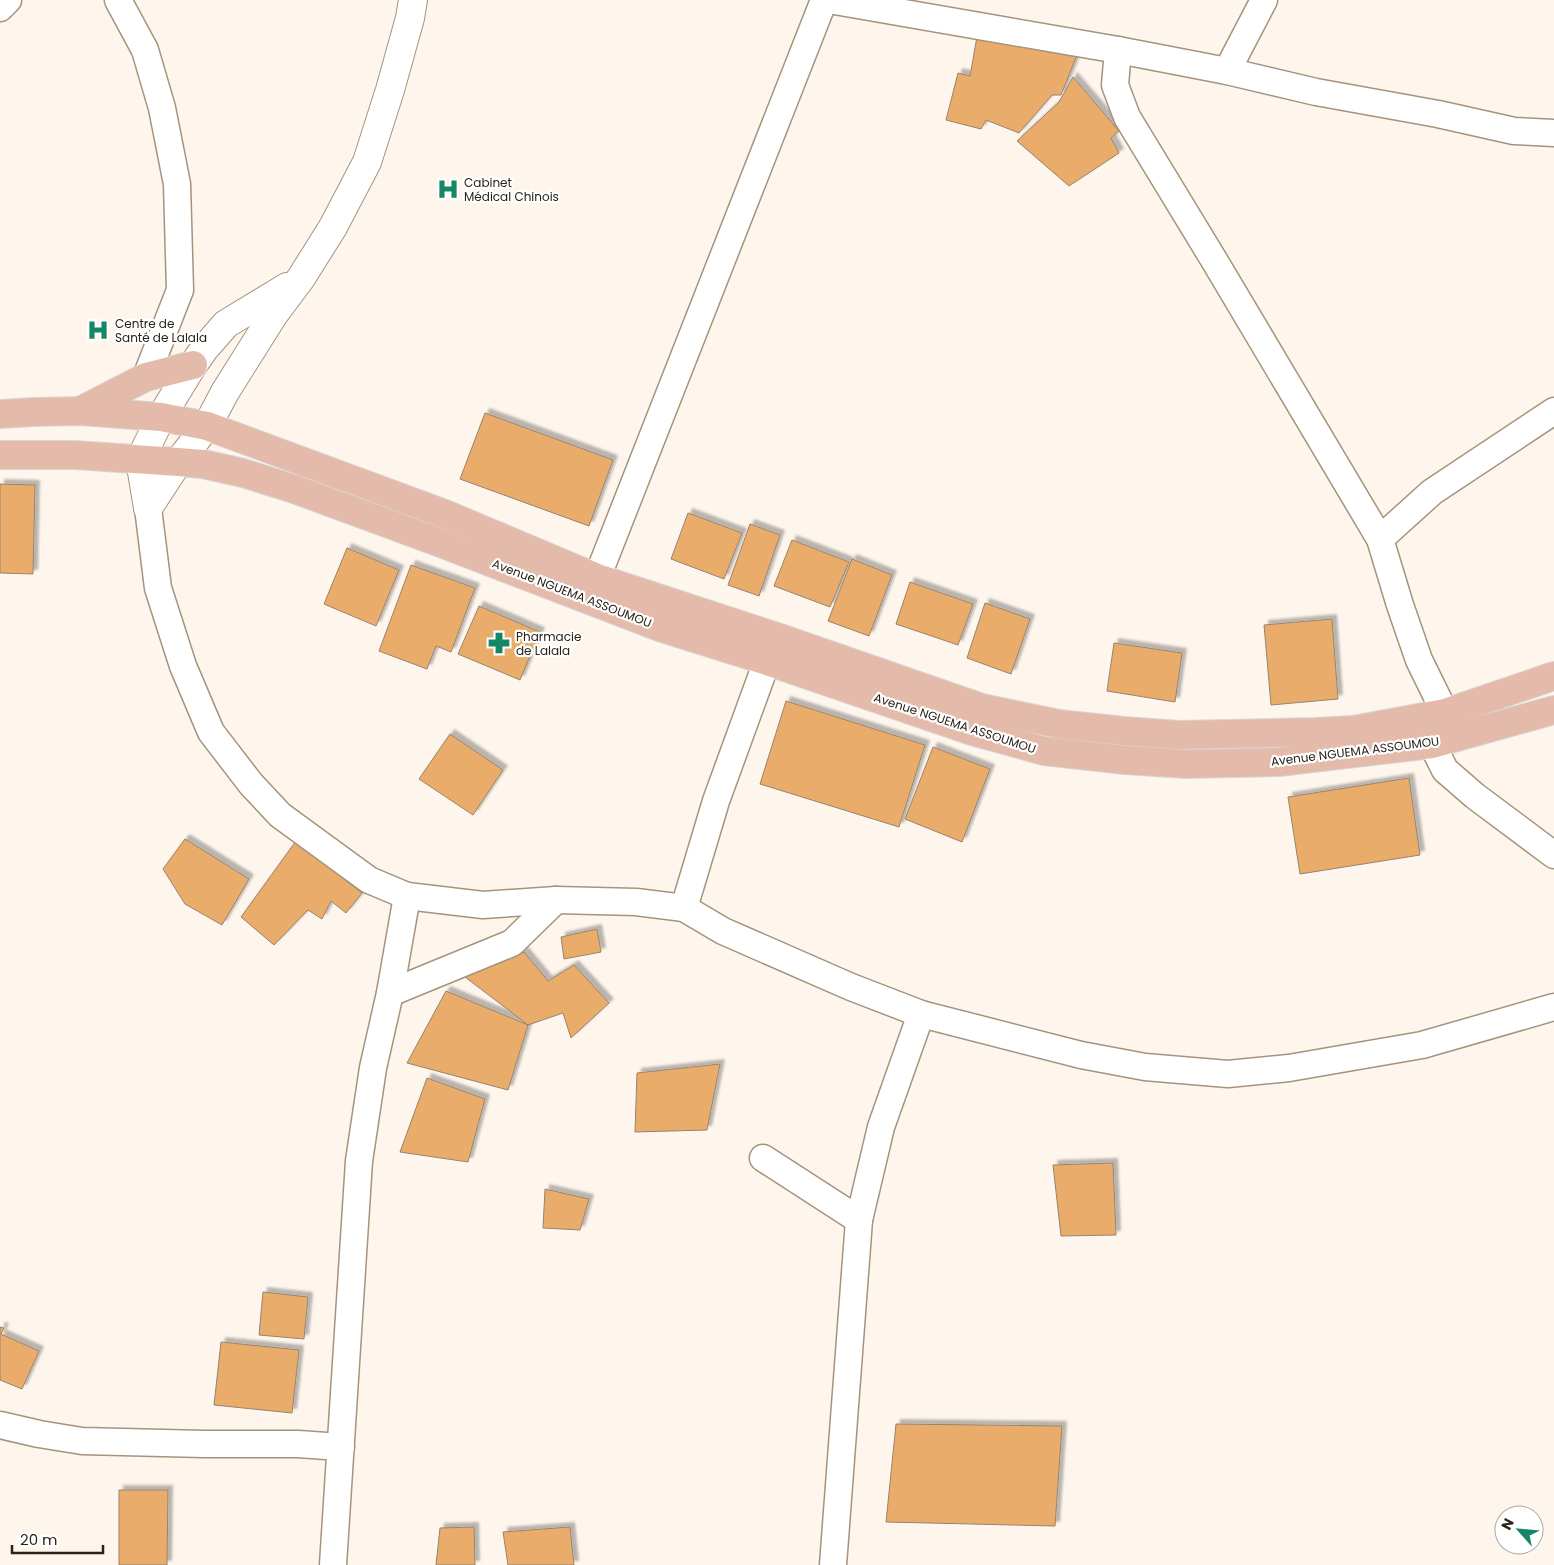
<svg xmlns="http://www.w3.org/2000/svg" width="1554" height="1565" font-family="Poppins,sans-serif">
<style>
.building{fill:#e9ac6a;stroke:#97836e;filter:url(#shadow)}
.lines{fill:none;stroke-linecap:round;stroke-linejoin:round}
.street-casing{stroke:#a5937c;stroke-width:29}
.secondary-casing{stroke:#a5937c;stroke-width:30}
.primary-casing{stroke:#d8d7d6;stroke-width:30}
.street{stroke:#fff;stroke-width:26}
.secondary{stroke:#fff;stroke-width:28}
.primary{stroke:#e4bbaa;stroke-width:28}
.labels{text-anchor:middle;dominant-baseline:central;stroke-width:4.5;stroke-linejoin:round;paint-order:stroke}
.poi-label{font-size:12px;fill:#292219;stroke:#fff;text-anchor:start}
.street-label{font-size:12px;fill:#292219;stroke:#fff}
</style>
<defs>
<filter id="shadow"><feDropShadow dx="4.5" dy="-4.5" stdDeviation="1" flood-color="#0004"/></filter>
</defs>
<rect width="100%" height="100%" fill="#fef6ed"/>
<g class="building">
<polygon points="978,31 1077,55 1061,95 1052,95 1019,133 986,120 981,129 946,120 958,73 970,76"/>
<polygon points="1073,77 1119,131 1111,138 1119,153 1069,186 1017,141 1059,102"/>
<polygon points="485,413 613,460 589,526 460,479"/>
<polygon points="0,484 35,485 33,574 0,573"/>
<polygon points="688,513 742,533 724,579 671,559"/>
<polygon points="750,524 780,535 759,596 728,585"/>
<polygon points="792,540 849,562 830,607 774,586"/>
<polygon points="347,548 399,570 376,626 324,604"/>
<polygon points="852,559 892,575 869,636 828,621"/>
<polygon points="411,565 475,588 451,652 436,646 427,669 379,651"/>
<polygon points="910,582 973,604 958,645 896,624"/>
<polygon points="985,603 1030,619 1011,674 967,658"/>
<polygon points="479,606 540,632 520,680 458,654"/>
<polygon points="1332,619 1338,699 1271,705 1264,625"/>
<polygon points="1114,643 1182,653 1175,702 1107,691"/>
<polygon points="786,701 925,745 899,827 760,784"/>
<polygon points="450,734 503,770 473,815 419,779"/>
<polygon points="933,747 990,769 962,842 905,819"/>
<polygon points="1409,778 1420,855 1300,874 1288,797"/>
<polygon points="185,839 249,879 222,925 185,904 163,869"/>
<polygon points="296,841 362,893 346,913 331,901 322,919 308,910 274,945 241,917"/>
<polygon points="597,929 601,952 564,959 561,937"/>
<polygon points="524,952 548,981 574,965 609,1003 571,1038 563,1013 528,1025 465,977"/>
<polygon points="446,991 528,1025 508,1090 407,1063"/>
<polygon points="720,1064 707,1130 635,1132 637,1073"/>
<polygon points="427,1078 485,1099 468,1162 400,1152"/>
<polygon points="1113,1163 1116,1235 1061,1236 1053,1165"/>
<polygon points="545,1189 589,1199 580,1230 543,1228"/>
<polygon points="263,1292 308,1297 304,1339 259,1335"/>
<polygon points="0,1327 4,1328 1,1334 39,1351 22,1389 0,1380"/>
<polygon points="221,1342 299,1350 292,1413 214,1405"/>
<polygon points="896,1424 1062,1426 1055,1526 886,1522"/>
<polygon points="119,1490 168,1490 167,1565 119,1565"/>
<polygon points="474,1527 475,1565 436,1565 440,1528"/>
<polygon points="570,1527 574,1565 508,1565 503,1532"/>
</g>
<g class="lines">
<g class="street-casing">
<g id="street">
<polyline points="118,0 145,50 162,108 177,184 180,290 146,377"/>
<polyline points="829,0 1118,50 1227,71 1316,92 1438,114 1514,131 1554,133"/>
<polyline points="0,8 8,0"/>
<polyline points="1118,50 1115,85 1127,117 1214,260 1380,539 1400,605 1419,660 1445,713"/>
<polyline points="1227,71 1264,0"/>
<polyline points="148,508 158,588 183,666 211,732 251,784 280,815 369,880 407,896"/>
<polyline points="1380,539 1432,492 1554,411"/>
<polyline points="597,578 824,0"/>
<polyline points="767,661 716,801 684,908 723,931 851,987 921,1014 1081,1055 1145,1067 1228,1074 1289,1068 1422,1045 1554,1007"/>
<polyline points="1432,744 1445,770 1475,796 1554,855"/>
<polyline points="390,993 512,943 556,900"/>
<polyline points="763,1158 859,1220"/>
<polyline points="0,1425 39,1434 82,1441 204,1444 298,1444 341,1447"/>
<polyline points="333,1565 359,1161 373,1068 390,993 407,896 483,905 556,900 636,902 684,908"/>
<polyline points="833,1565 859,1220 881,1127 921,1014"/>
</g>
</g>
<g class="secondary-casing">
<g id="secondary">
<polyline points="148,508 178,462 207,426 225,392 274,314 301,278 333,227 367,162 390,90 410,18 413,0"/>
<polyline points="148,508 140,460 161,417 193,365 205,348 226,324 287,287"/>
</g>
</g>
<g class="primary-casing">
<g id="primary">
<polyline points="80,411 146,377 193,365"/>
<polyline points="0,414 34,412 80,411 161,417 207,426 445,514 597,578 783,639 982,708 1059,724 1124,731 1180,735 1315,732 1353,730 1445,713 1554,676"/>
<polyline points="0,455 75,455 178,462 203,464 243,473 294,489 438,542 662,628 767,661 972,731 1044,751 1125,760 1186,764 1279,762 1432,744 1554,710"/>
</g>
</g>
<use href="#street" class="street"/>
<use href="#secondary" class="secondary"/>
<use href="#primary" class="primary"/>
</g>
<defs>
<g id="hospital-bare" transform="scale(1.725)"><path d="M-5-5h3v3.5h4V-5h3V5h-3V1.5h-4V5h-3Z" fill="#168766" stroke="#fff" stroke-width="2.5" paint-order="stroke"/></g>
<g id="pharmacy-bare" transform="scale(1.725)"><path d="M-2-6h4v4h4v4h-4v4h-4v-4h-4v-4h4Z" fill="#168766" stroke="#fff" stroke-width="2.5" paint-order="stroke"/></g>
</defs>
<g fill-rule="evenodd">
<use href="#hospital-bare" x="448" y="189"/>
<use href="#hospital-bare" x="98" y="330"/>
<use href="#pharmacy-bare" x="499" y="643"/>
</g>
<g class="labels">
<g class="poi-label">
<text x="464" y="182">Cabinet<tspan x="464" dy="14">Médical Chinois</tspan></text>
<text x="115" y="323">Centre de<tspan x="115" dy="14">Santé de Lalala</tspan></text>
<text x="516" y="636">Pharmacie<tspan x="516" dy="14">de Lalala</tspan></text>
</g>
<g class="street-label">
<text transform="translate(572 593) rotate(21)">Avenue NGUEMA ASSOUMOU</text>
<text transform="translate(955 723) rotate(18)">Avenue NGUEMA ASSOUMOU</text>
<text transform="translate(1355 751) rotate(-7)">Avenue NGUEMA ASSOUMOU</text>
</g>
</g>
<g transform="translate(1519 1530) rotate(297)"><circle r="24" fill="#ffffff" stroke="#a9a7a3"/>
<path d="M0-4L9 19L0 12L-9 19Z" fill="#168766"/>
<text y="-8" font-size="14" font-weight="bold" text-anchor="middle" fill="#292219">N</text>
</g>
<path d="M12 1545v8h91v-8" fill="none" stroke="#292219" stroke-width="2.5"/>
<text x="20" y="1545" font-size="15" fill="#292219" stroke="#ffffff" stroke-width="4" paint-order="stroke">20 m</text>
</svg>
